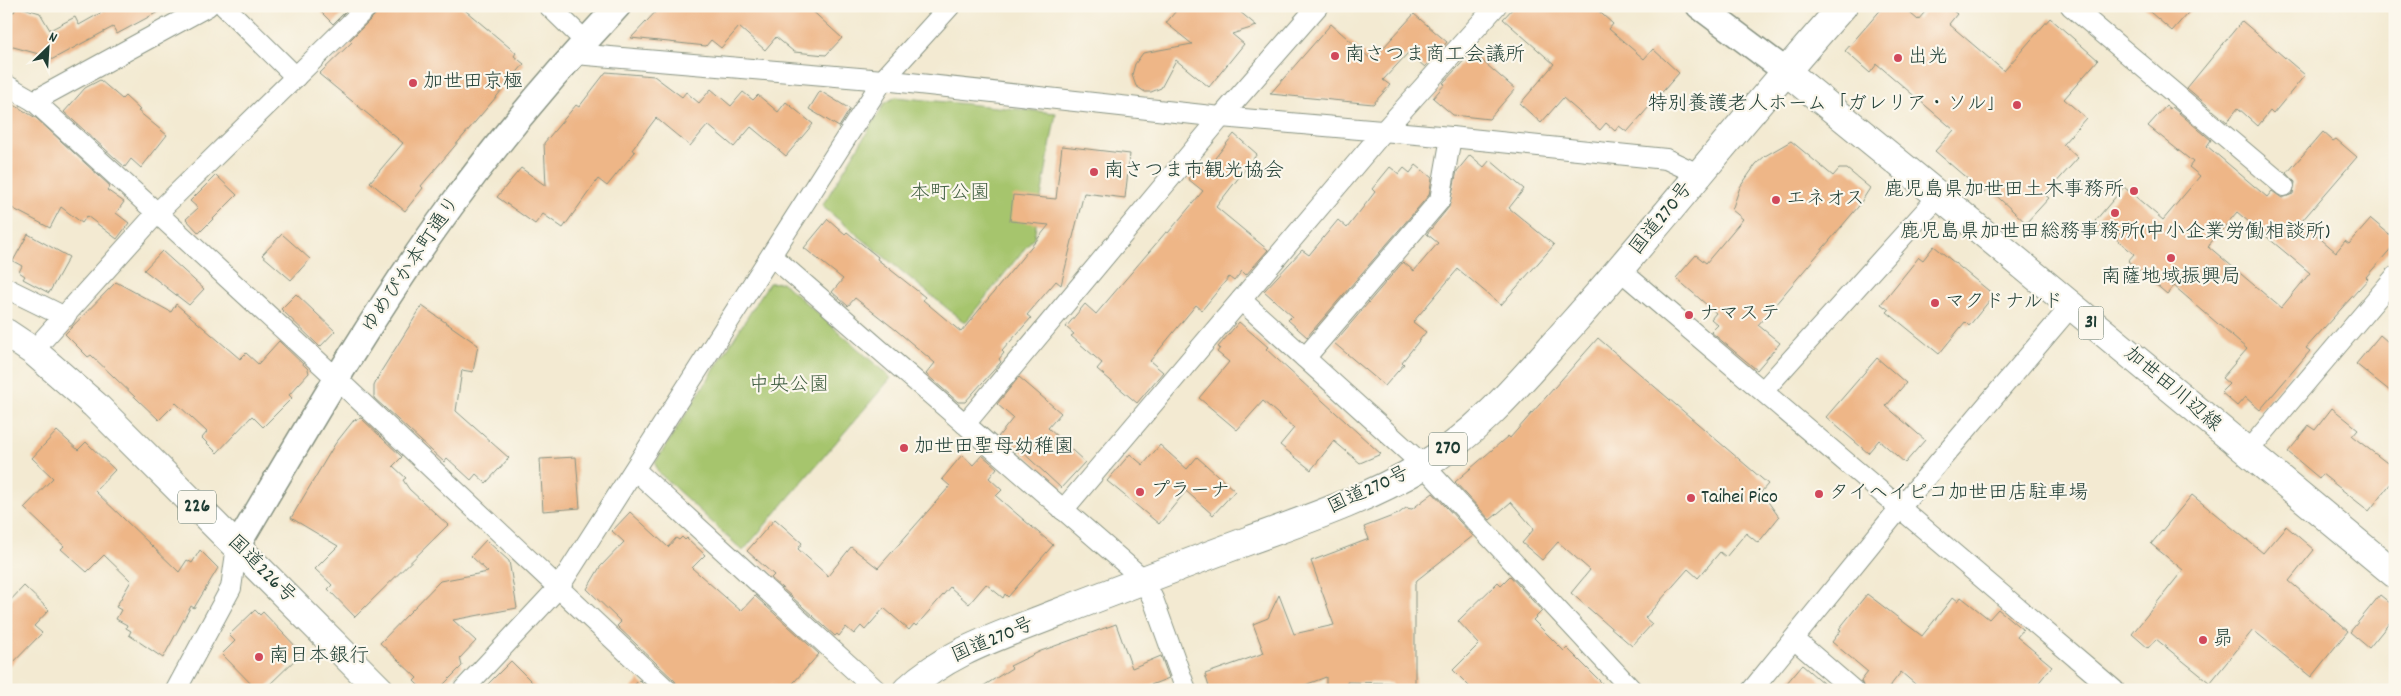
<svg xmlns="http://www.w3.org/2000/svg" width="2401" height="696" font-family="Dekko,'Klee One',sans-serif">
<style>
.green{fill:#a6c56d;stroke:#628150}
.building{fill:#eeb687;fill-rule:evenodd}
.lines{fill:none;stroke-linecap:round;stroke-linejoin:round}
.minor-casing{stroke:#899483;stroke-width:22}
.tertiary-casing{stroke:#899483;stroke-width:28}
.primary-casing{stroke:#899483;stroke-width:30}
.trunk-casing{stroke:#899483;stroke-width:30}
.minor{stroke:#fff;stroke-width:20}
.tertiary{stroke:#fff;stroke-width:25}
.primary{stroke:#fff;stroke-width:28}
.trunk{stroke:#fff;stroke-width:28}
.poi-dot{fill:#d1495b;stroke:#fbf7ec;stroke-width:2}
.labels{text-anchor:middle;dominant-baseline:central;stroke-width:4.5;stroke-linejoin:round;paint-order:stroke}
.shield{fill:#fbf7ec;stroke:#61756b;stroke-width:1}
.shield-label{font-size:19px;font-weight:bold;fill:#1f3d34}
.poi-label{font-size:20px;fill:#1f3d34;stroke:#fbf7ec;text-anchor:start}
.park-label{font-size:20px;fill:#415f42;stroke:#fbf7ec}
.street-label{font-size:20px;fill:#1f3d34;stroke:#fbf7ec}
</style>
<rect width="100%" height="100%" fill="#fbf7ec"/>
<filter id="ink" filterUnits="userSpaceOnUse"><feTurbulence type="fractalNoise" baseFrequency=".02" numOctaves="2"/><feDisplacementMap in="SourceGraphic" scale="10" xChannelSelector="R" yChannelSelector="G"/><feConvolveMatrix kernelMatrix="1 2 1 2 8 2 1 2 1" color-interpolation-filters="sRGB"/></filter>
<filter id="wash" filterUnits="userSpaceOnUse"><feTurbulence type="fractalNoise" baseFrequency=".0096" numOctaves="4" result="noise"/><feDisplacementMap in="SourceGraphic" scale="20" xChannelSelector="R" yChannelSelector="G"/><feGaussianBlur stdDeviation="1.12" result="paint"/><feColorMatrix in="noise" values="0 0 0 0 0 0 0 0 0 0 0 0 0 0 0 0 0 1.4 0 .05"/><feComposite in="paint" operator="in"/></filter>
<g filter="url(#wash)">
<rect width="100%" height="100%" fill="#f3ead2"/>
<g class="green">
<polygon points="896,97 1056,113 1034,237 965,323 822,206 885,103"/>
<polygon points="782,282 891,378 743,551 658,472 655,463 769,283"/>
</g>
<g id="blocks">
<g class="building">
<polygon points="17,6 40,13 50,30 75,17 79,25 104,11 102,6 169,6 117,34 113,27 49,61 46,56 6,45 6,10 14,12"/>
<polygon points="315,6 351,6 333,24"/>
<polygon points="380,6 460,6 516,53 514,56 524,64 421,186 423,188 405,211 370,182 403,143 319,74 352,42 350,40 376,14"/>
<polygon points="661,6 807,6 842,38 826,55 794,52 776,37 765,50 739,27 721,48 711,40 706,46 631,38"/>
<polygon points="1180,6 1233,6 1257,26 1232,34 1244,44 1209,87 1176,60 1161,88 1151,92 1145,92 1136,86 1132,75 1135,64 1143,53 1192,44 1166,23"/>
<polygon points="1515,6 1593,6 1613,24 1609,29 1644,59 1653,49 1679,73 1627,132 1619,126 1615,131 1606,123 1600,130 1563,98 1541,123 1520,104 1554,64 1503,19"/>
<polygon points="1884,6 1902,6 1918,20 1930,6 1947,6 1957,14 1949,24 2004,71 2050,18 2098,60 2064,99 2086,118 2063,144 2078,158 2045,195 2049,198 2026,223 1988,188 1984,193 1935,151 1954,130 1877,64 1870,73 1845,51"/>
<polygon points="2143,6 2194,6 2172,31"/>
<polygon points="1414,14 1447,42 1425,67 1408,53 1383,80 1390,85 1373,104 1270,94 1331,24 1372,60"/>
<polygon points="2242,21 2305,75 2273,114 2270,111 2258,126 2238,108 2227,122 2187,88"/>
<polygon points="1472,52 1515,89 1489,119 1453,115 1433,98 1445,84 1443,83"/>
<polygon points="606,72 654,76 682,97 686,92 699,103 711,89 731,106 743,92 753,100 758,95 778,112 786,102 813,124 786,156 751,127 734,147 708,125 690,146 656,118 632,150 635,152 624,165 607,186 598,179 563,228 543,214 535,224 497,197 521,168 546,186 544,143 576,105 579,107"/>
<polygon points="100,80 122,99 125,96 140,110 138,111 167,135 141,168 131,159 125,167 64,112 85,88"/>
<polygon points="820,91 850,109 839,127 809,109"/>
<polygon points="6,100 36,118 110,186 107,190 124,202 116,213 129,223 117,239 87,216 82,223 61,207 50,228 6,205"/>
<path d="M2166,106L2170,109L2172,107L2211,140L2207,146L2267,197L2272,191L2282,198L2293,194L2295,182L2287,173L2323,132L2333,141L2336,139L2357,157L2301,222L2336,252L2345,241L2349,244L2371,219L2395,239V244L2366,277L2368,279L2306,348L2310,351L2260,410L2245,397L2237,406L2221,392L2229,384L2222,378L2247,349L2174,286L2167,294L2128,261L2134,254L2095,221L2124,187L2163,220L2200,176L2189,167L2193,162L2148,126ZM2237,212L2310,273L2281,308L2208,246Z"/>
<polygon points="1234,134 1257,154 1216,207 1268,250 1246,275 1242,271 1234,281 1229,277 1202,310 1196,305 1150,361 1163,372 1137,403 1097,369 1102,363 1071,336 1074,334 1066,327 1085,304 1096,314 1166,232 1168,233 1203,191 1188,179 1200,164 1208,167"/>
<polygon points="1791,141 1833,176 1839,169 1847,169 1870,188 1858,207 1758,325 1780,343 1757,370 1711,332 1718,325 1711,319 1716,313 1676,278 1696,255 1706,263 1743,219 1732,210 1740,187 1756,164 1765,156"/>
<polygon points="1062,146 1130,154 1125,198 1084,193 1061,285 1056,281 1027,315 1031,318 1002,351 1004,353 999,359 1001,362 965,402 958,402 926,374 935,363 896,330 855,298 848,306 832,292 843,279 804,248 828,219 845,234 847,232 878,257 877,259 925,297 923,300 961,332 1049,225 1010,221 1013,195 1056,199"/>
<polygon points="1470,155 1484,167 1490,160 1524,189 1509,208 1554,245 1501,305 1458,269 1413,322 1426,332 1402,362 1404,364 1385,386 1334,343 1403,262 1414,271 1438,243 1427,234 1449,207 1457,171"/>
<polygon points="1416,165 1432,178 1429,195 1307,337 1288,320 1292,316 1264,291 1302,250 1309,255 1338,220 1347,228 1375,192 1372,189 1390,167 1399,174 1404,168 1410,173"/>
<polygon points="216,175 237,195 199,233 186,219 198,208 190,201"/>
<polygon points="28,234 69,257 49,293 23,279 25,276 19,272 22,266 13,261"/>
<polygon points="282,234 310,259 291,280 262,255"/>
<polygon points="1934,246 1994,295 1969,326 1965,322 1939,354 1887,312 1889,310 1881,304 1919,257 1923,260"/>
<polygon points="162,251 204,289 189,305 144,270"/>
<polygon points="116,282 171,312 176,304 240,359 246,353 258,364 279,341 308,369 309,373 289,395 292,398 263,427 252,416 217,453 202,438 207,432 176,403 159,420 91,355 88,357 65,334"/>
<polygon points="296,294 335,331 320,347 281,309"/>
<polygon points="422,306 478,345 473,372 462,370 456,411 509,458 486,483 476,474 471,480 447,458 444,462 374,398 374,386 380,373"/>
<polygon points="1239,322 1268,347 1266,349 1381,454 1360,463 1334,441 1311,470 1280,445 1294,428 1263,401 1237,430 1199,398 1229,362 1217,352 1220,348 1218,347"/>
<polygon points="2380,335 2395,348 2395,395 2356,364"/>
<polygon points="1598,338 1768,484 1761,492 1779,517 1758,543 1746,533 1726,557 1720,552 1698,578 1688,569 1645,618 1652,624 1632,646 1571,593 1590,570 1558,542 1542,560 1522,543 1534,529 1511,502 1490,520 1455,482 1508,436 1510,438"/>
<polygon points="1877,358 1906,383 1886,406 1925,440 1905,463 1879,440 1868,453 1826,417"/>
<polygon points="1019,377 1061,413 1048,428 1085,462 1061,488 1016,446 1013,450 998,437 1013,418 997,404"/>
<polygon points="2332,408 2358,429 2352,436 2395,469 2395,478 2369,511 2322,474 2319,478 2288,452 2309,426 2315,430"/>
<polygon points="361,418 402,457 393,466 406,478 403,480 409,489 448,525 355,617 328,589 332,585 315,569 338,546 291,518 335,444 354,420"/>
<polygon points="57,431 78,450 86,442 115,470 95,491 179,572 187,560 192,563 200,550 218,568 194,608 191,606 163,658 129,635 131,631 126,628 127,625 116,619 121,610 116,607 131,581 104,555 87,572 61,549 64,546 24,508 53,478 32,458"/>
<polygon points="1160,445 1187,469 1197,457 1235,491 1213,515 1186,491 1159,524 1107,481 1130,454 1143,465"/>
<polygon points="962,455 973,465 982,455 997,468 989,478 1002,490 996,496 1053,545 1008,597 1005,594 1003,598 986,584 969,604 950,587 916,626 914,624 909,630 884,608 865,630 861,626 854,634 846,627 839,636 837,634 835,636 771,578 774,575 747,551 775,519 802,543 798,549 828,576 851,547 878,568 950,486 942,479"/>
<polygon points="576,457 580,508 543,511 540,459"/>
<polygon points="1433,493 1473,536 1417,580 1415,584 1415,690 1392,690 1392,683 1347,682 1347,690 1326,690 1326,677 1292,690 1210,690 1205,674 1264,653 1253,624 1268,618 1279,595 1294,634 1334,625 1311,561 1369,539 1364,527 1398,514 1406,508 1412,509"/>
<polygon points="2192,495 2263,553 2286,526 2314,550 2289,581 2348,631 2311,677 2253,630 2210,683 2156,639 2148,648 2132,634 2183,570 2151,544"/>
<polygon points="630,512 668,547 676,538 679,540 682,537 685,540 687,538 705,555 692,568 741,611 755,596 819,654 787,690 679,690 675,681 617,626 621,622 587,589 600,567 624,542 612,531"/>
<polygon points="486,540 509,561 517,608 453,620 476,641 460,658 462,666 438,690 423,690 414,681 417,678 380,643 440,581 488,572 471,556"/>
<polygon points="1510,576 1542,611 1533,620 1564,651 1567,648 1609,690 1473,690 1453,670 1479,644 1458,621 1498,582 1501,585"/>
<polygon points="24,586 49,610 34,626 42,633 6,670 6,605"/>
<polygon points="1867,594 1922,636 1953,597 1958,601 1961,597 1989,619 1998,609 2023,630 2017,637 2052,666 2033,690 1922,690 1901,672 1887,690 1865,690 1861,681 1868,672 1832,642 1841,630 1839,629"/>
<polygon points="2380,595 2395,607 2395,616 2369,648 2350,632"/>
<polygon points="255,610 260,615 263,612 302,653 264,690 257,690 222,654 235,641 229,635"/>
<polygon points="1116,624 1132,668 1161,656 1169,678 1138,690 977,690 1012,668 1010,666 1041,651"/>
<polygon points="511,661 540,690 482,690"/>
<polygon points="1802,665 1831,690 1781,690"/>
<polygon points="639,680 649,690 630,690"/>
</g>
</g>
</g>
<g filter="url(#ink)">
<use href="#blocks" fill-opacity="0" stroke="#899483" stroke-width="1"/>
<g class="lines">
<g class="minor-casing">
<g id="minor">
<polyline points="224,6 296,77"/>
<polyline points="549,6 585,41"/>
<polyline points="2071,6 2284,186"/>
<polyline points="575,54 883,80 1221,117 1451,137 1666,159 1698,174"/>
<polyline points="6,85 34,101 157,213 322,365 667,690"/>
<polyline points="34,101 208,6"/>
<polyline points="772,256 1143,579 1153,599 1186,690"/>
<polyline points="1620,270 2114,690"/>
<polyline points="6,288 65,317"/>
<polyline points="1241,300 1424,466 1632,690"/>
<polyline points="33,351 157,213 368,6"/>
<polyline points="1305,358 1440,200 1451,137"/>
<polyline points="1763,391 1939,196"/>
<polyline points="965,424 1221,117 1318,6"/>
<polyline points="2247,452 2395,277"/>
<polyline points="635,470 876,690"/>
<polyline points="1063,510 1383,132 1496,6"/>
<polyline points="1794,639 1853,690"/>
<polyline points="176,690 231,588 237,546"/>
<polyline points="463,690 559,587 883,80 950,6"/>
<polyline points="1752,690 1899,509 2071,306"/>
</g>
</g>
<g class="tertiary-casing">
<g id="tertiary">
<polyline points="1699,6 1787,72"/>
<path d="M237,546C305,431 372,314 451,206C502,136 559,69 618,6"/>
</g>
</g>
<g class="primary-casing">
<polyline id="primary" points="1787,72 1939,196 2395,574"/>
</g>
<g class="trunk-casing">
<g id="trunk">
<polyline points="6,333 33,351 95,405 380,690"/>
<path d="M907,690C948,651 1003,635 1055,614C1120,589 1185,564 1250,540C1308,519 1367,499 1421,467C1481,432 1525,376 1572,324C1664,220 1750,110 1843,6"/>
</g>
</g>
<use href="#minor" class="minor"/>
<use href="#tertiary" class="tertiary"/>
<use href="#primary" class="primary"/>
<use href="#trunk" class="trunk"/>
</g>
</g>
<g class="poi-dot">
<circle cx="1335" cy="56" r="5"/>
<circle cx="1898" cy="58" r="5"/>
<circle cx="413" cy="83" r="5"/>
<circle cx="2017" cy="105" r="5"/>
<circle cx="1094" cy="172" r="5"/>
<circle cx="2134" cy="191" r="5"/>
<circle cx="1776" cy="200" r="5"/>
<circle cx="2115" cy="213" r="5"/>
<circle cx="2171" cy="258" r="5"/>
<circle cx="1935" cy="303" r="5"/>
<circle cx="1689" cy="315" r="5"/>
<circle cx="904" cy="448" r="5"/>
<circle cx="1140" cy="492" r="5"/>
<circle cx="1819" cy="494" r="5"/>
<circle cx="1691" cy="498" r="5"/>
<circle cx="2203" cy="640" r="5"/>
<circle cx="259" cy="657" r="5"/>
</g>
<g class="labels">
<g class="shield">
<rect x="2078.5" y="306.5" width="25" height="33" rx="4"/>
<rect x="1429" y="432.5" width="38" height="33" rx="4"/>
<rect x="178" y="490.5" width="38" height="33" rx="4"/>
</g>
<g class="shield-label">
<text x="2091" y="323">31</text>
<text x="1448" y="449">270</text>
<text x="197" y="507">226</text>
</g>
<g class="poi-label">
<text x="1345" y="56">南さつま商工会議所</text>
<text x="1908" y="58">出光</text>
<text x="423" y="83">加世田京極</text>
<text x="2007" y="105" text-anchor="end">特別養護老人ホーム「ガレリア・ソル」</text>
<text x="1104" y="172">南さつま市観光協会</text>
<text x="2124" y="191" text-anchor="end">鹿児島県加世田土木事務所</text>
<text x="1786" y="200">エネオス</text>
<text x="2115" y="233" text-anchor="middle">鹿児島県加世田総務事務所(中小企業労働相談所)</text>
<text x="2171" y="278" text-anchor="middle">南薩地域振興局</text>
<text x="1945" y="303">マクドナルド</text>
<text x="1699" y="315">ナマステ</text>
<text x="914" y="448">加世田聖母幼稚園</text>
<text x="1150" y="492">プラーナ</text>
<text x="1829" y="494">タイヘイピコ加世田店駐車場</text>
<text x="1701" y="498">Taihei Pico</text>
<text x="2213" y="640">昴</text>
<text x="269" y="657">南日本銀行</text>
</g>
<g class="park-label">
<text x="950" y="194">本町公園</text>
<text x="789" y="386">中央公園</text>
</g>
<g class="street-label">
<text transform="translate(1662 219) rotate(-51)">国道270号</text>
<text transform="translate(412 265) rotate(-56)">ゆめぴか本町通り</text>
<text transform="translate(2172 390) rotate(40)">加世田川辺線</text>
<text transform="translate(1369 491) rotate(-25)">国道270号</text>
<text transform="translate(261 570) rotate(45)">国道226号</text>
<text transform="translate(993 641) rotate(-23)">国道270号</text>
</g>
</g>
<rect width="2401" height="696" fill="none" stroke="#fbf7ec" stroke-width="25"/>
<g transform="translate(48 48) rotate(25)" stroke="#fbf7ec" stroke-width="4" paint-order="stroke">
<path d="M0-4L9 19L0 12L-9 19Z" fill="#1f3d34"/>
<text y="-8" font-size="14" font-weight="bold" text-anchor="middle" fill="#1f3d34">N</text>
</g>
</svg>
